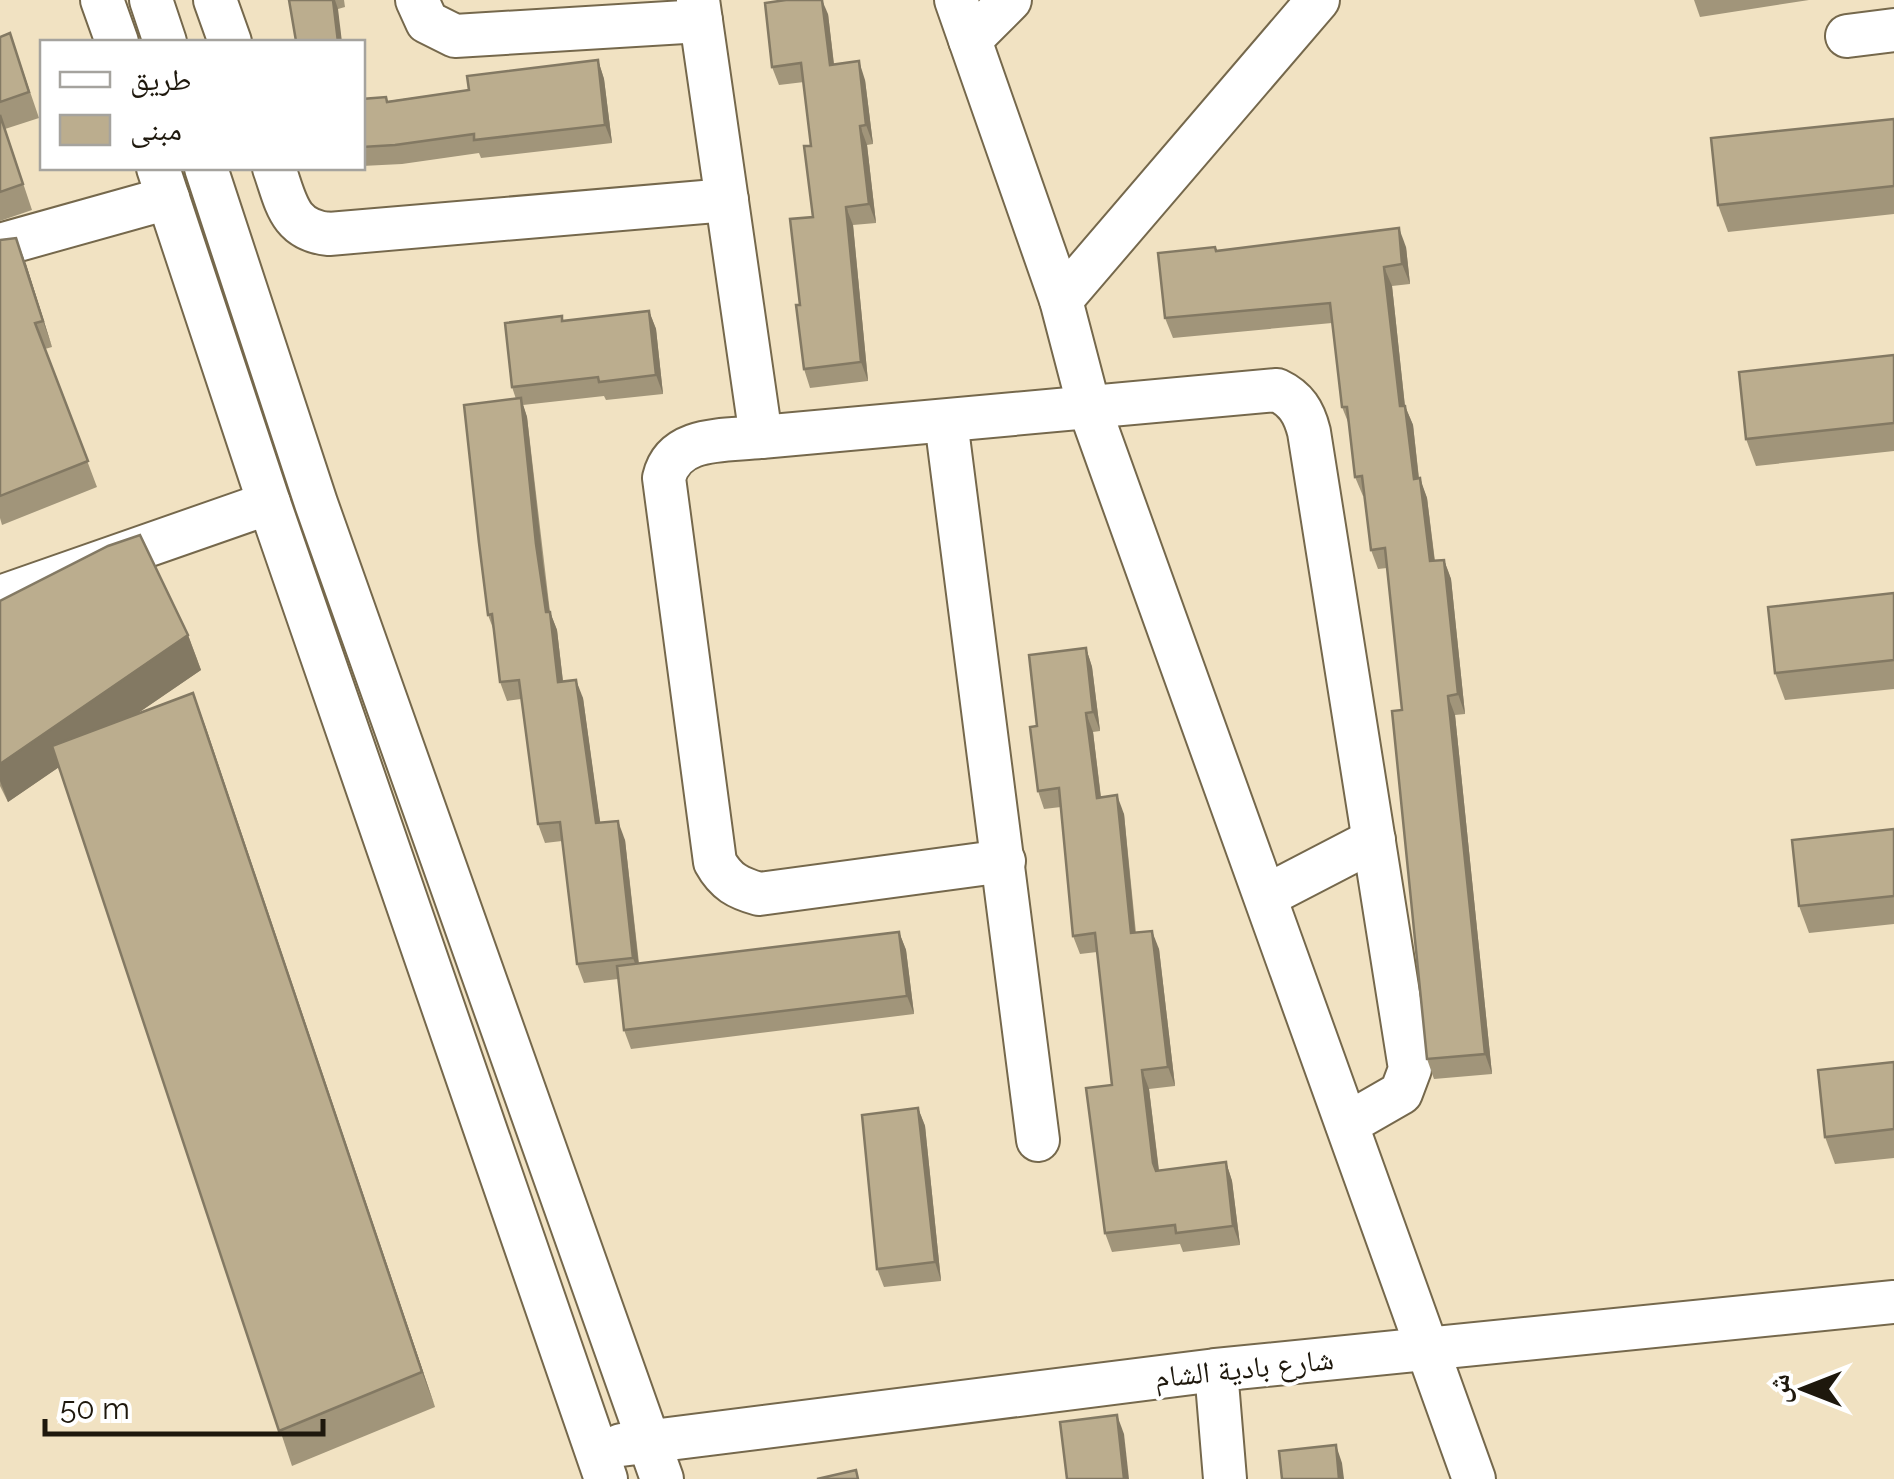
<svg xmlns="http://www.w3.org/2000/svg" width="1894" height="1479" font-family="Raleway,'Noto Naskh Arabic',sans-serif">
<style>
.lines{fill:none;stroke-linecap:round;stroke-linejoin:round}
.minor-casing{stroke:#75684c;stroke-width:46}
.minor{stroke:#fff;stroke-width:42}
.wall{fill:#a1957a}
.shaded-wall{fill:#837963}
.building{fill:#bbad8e;stroke:#837963;stroke-width:2.5}
.labels{text-anchor:middle;dominant-baseline:central;stroke-width:8;stroke-linejoin:round;paint-order:stroke}
.street-label{font-size:30px;fill:#1e180d;stroke:#fff}
</style>
<rect width="100%" height="100%" fill="#f1e2c2"/>
<g class="lines">
<g class="minor-casing">
<g id="minor">
<polyline points="102,0 117,42"/>
<polyline points="151,0 165,42"/>
<polyline points="215,0 230,42"/>
<polyline points="417,0 427,22 455,36 701,21"/>
<polyline points="698,0 761,437"/>
<polyline points="956,0 1061,300 1089,407 1474,1479"/>
<polyline points="1847,36 1894,30"/>
<polyline points="970,40 1010,0"/>
<polyline points="158,168 269,503 606,1479"/>
<polyline points="206,168 316,503 662,1479"/>
<path d="M274,168C286,201 288,230 329,234L727,200"/>
<polyline points="0,245 168,198"/>
<polyline points="1061,300 1318,0"/>
<polyline points="946,421 1038,1140"/>
<polyline points="0,597 269,503"/>
<path d="M1004,861L759,894C738,888 726,882 715,862L664,478C674,435 726,441 761,437L1277,390C1296,399 1304,412 1309,432L1410,1069L1401,1093L1347,1124"/>
<polyline points="1266,896 1374,840"/>
<polyline points="1216,1370 1225,1479"/>
<polyline points="621,1445 1216,1370 1894,1302"/>
</g>
</g>
<use href="#minor" class="minor"/>
</g>
<g class="wall">
<polygon points="289,0 344,0 345,7 338,9"/>
<polygon points="1694,0 1809,0 1700,17"/>
<polygon points="828,14 834,64 865,80 873,144 867,145 876,223 853,225 868,381 810,388 804,369 800,305 813,217 811,146 804,82 779,85 772,67"/>
<polygon points="10,33 39,118 5,129 32,210 0,221 0,37"/>
<polygon points="598,60 604,79 612,143 481,158 479,153 402,164 362,166 362,99 388,101 469,90"/>
<polygon points="1894,119 1894,214 1728,232 1718,205"/>
<polygon points="0,240 26,264 52,347 45,349 97,487 2,525 0,518"/>
<polygon points="1406,247 1410,284 1392,286 1405,406 1413,425 1419,478 1427,498 1435,561 1444,560 1451,579 1465,714 1455,715 1492,1074 1434,1079 1427,1059 1402,710 1387,568 1378,569 1371,550 1365,496 1363,496 1355,477 1350,427 1342,407 1332,323 1173,338 1165,318 1217,250"/>
<polygon points="649,311 656,329 663,394 606,400 604,396 523,405 527,417 550,612 557,630 563,681 583,698 600,823 625,840 639,963 899,932 906,950 914,1014 631,1049 624,1030 618,979 584,983 577,964 562,841 545,843 538,824 521,699 507,701 500,682 494,631 488,615 516,399 512,387"/>
<polygon points="1894,355 1894,451 1756,466 1746,439"/>
<polygon points="1894,593 1894,689 1785,700 1775,673"/>
<polygon points="0,601 188,635 201,670 138,713 193,693 435,1407 292,1466 59,767 8,802 0,786"/>
<polygon points="1086,648 1092,667 1100,731 1093,732 1101,797 1124,814 1136,933 1159,949 1175,1086 1149,1089 1159,1170 1226,1162 1232,1181 1240,1245 1183,1252 1180,1244 1112,1252 1105,1233 1112,1085 1097,952 1080,954 1073,936 1061,807 1044,809 1038,791 1037,726"/>
<polygon points="1894,829 1894,924 1809,933 1799,906"/>
<polygon points="1894,1062 1894,1158 1835,1164 1825,1137"/>
<polygon points="918,1108 925,1126 941,1281 884,1287 877,1269"/>
</g>
<g class="shaded-wall">
<polygon points="333,0 335,0 338,9 342,42 338,42"/>
<polygon points="822,0 828,14 836,83 830,65"/>
<polygon points="598,60 604,79 612,143 605,125"/>
<polygon points="859,61 865,80 873,144 866,125"/>
<polygon points="860,126 867,145 876,223 869,204"/>
<polygon points="846,207 853,225 868,381 861,362"/>
<polygon points="1399,228 1406,247 1410,284 1402,264"/>
<polygon points="16,238 26,264 52,347 43,321"/>
<polygon points="1384,267 1392,286 1407,426 1400,406"/>
<polygon points="649,311 656,329 663,394 656,375"/>
<polygon points="521,398 527,417 543,563 552,630 550,612 557,630 565,700 558,682 546,612 536,544"/>
<polygon points="1405,406 1413,425 1421,499 1414,479"/>
<polygon points="1420,478 1427,498 1437,581 1430,561"/>
<polygon points="1444,560 1451,579 1465,714 1458,694"/>
<polygon points="188,635 201,670 8,802 0,781 0,764"/>
<polygon points="1086,648 1092,667 1100,731 1093,712"/>
<polygon points="576,680 583,698 603,842 596,823"/>
<polygon points="193,693 206,728 435,1407 422,1372"/>
<polygon points="1448,696 1455,715 1492,1074 1485,1054"/>
<polygon points="1086,713 1093,732 1103,816 1097,798"/>
<polygon points="1117,795 1124,814 1137,952 1131,933"/>
<polygon points="618,821 625,840 640,977 633,958"/>
<polygon points="1152,931 1159,949 1175,1086 1168,1067"/>
<polygon points="899,932 906,950 914,1014 907,996"/>
<polygon points="1142,1070 1149,1089 1160,1181 1153,1163"/>
<polygon points="918,1108 925,1126 941,1281 935,1262"/>
<polygon points="1226,1162 1232,1181 1240,1245 1233,1226"/>
<polygon points="1117,1415 1124,1434 1129,1479 1124,1479"/>
<polygon points="1336,1445 1342,1463 1344,1479 1339,1479"/>
</g>
<g class="building">
<polygon points="289,0 333,0 338,42 288,42 296,41"/>
<polygon points="786,0 822,0 830,65 859,61 866,125 860,126 869,204 846,207 861,362 804,369 796,305 800,305 790,219 813,217 804,146 811,146 801,63 772,67 765,3"/>
<polygon points="10,33 29,92 0,102 0,37"/>
<polygon points="598,60 605,125 474,140 474,134 395,145 362,147 362,99 386,97 387,102 469,90 467,76"/>
<polygon points="0,115 23,184 0,192"/>
<polygon points="1894,119 1894,186 1718,205 1711,138"/>
<polygon points="1399,228 1402,264 1384,267 1400,406 1405,406 1414,479 1420,478 1430,561 1444,560 1458,694 1448,696 1485,1054 1427,1059 1392,711 1402,710 1385,548 1371,550 1362,476 1355,477 1347,407 1342,407 1330,303 1165,318 1158,253 1215,247 1216,251"/>
<polygon points="16,238 43,321 35,323 88,461 0,496 0,240"/>
<polygon points="649,311 656,375 599,382 598,377 512,387 505,323 562,316 562,321"/>
<polygon points="1894,355 1894,423 1746,439 1739,372"/>
<polygon points="521,398 536,544 546,612 550,612 558,682 576,680 596,823 618,821 633,958 577,964 560,822 538,824 519,680 500,682 492,614 488,615 479,543 464,405"/>
<polygon points="140,535 188,635 0,764 0,601 108,546"/>
<polygon points="1894,593 1894,660 1775,673 1768,607"/>
<polygon points="1086,648 1093,712 1086,713 1097,798 1117,795 1131,933 1152,931 1168,1067 1142,1070 1153,1163 1156,1171 1226,1162 1233,1226 1176,1233 1175,1225 1105,1233 1086,1088 1112,1085 1095,933 1073,936 1059,788 1038,791 1030,727 1037,726 1029,655"/>
<polygon points="193,693 422,1372 279,1431 52,746"/>
<polygon points="1894,829 1894,896 1799,906 1792,840"/>
<polygon points="899,932 907,996 624,1030 617,966"/>
<polygon points="1894,1062 1894,1129 1825,1137 1818,1070"/>
<polygon points="918,1108 935,1262 877,1269 862,1115"/>
<polygon points="1117,1415 1124,1479 1067,1479 1060,1422"/>
<polygon points="1336,1445 1339,1479 1282,1479 1279,1451"/>
<polygon points="856,1470 858,1479 817,1479"/>
</g>
<g class="labels">
<g class="street-label">
<text transform="translate(1244 1368) rotate(-6)">شارع بادية الشام</text>
</g>
</g>
<rect x="40" y="40" width="325" height="130" fill="#ffffff" stroke="#a5a39e" stroke-width="2.5"/>
<rect x="60" y="72" width="50" height="15" fill="#ffffff" stroke="#a5a39e" stroke-width="2.5"/>
<text x="130" y="90" font-size="30" fill="#1e180d">طريق</text>
<rect x="60" y="115" width="50" height="30" fill="#bbad8e" stroke="#a5a39e" stroke-width="2.5"/>
<text x="130" y="140" font-size="30" fill="#1e180d">مبنى</text>
<g transform="translate(1804 1389) rotate(270)" stroke="#ffffff" stroke-width="8" paint-order="stroke">
<path d="M0-8L18 38L0 25L-18 38Z" fill="#1e180d"/>
<text y="-15" font-size="28" font-weight="bold" text-anchor="middle" fill="#1e180d">ش</text>
</g>
<path d="M45 1419v15h278v-15" fill="none" stroke="#1e180d" stroke-width="5"/>
<text x="60" y="1419" font-size="30" fill="#1e180d" stroke="#ffffff" stroke-width="8" paint-order="stroke">50 m</text>
</svg>
